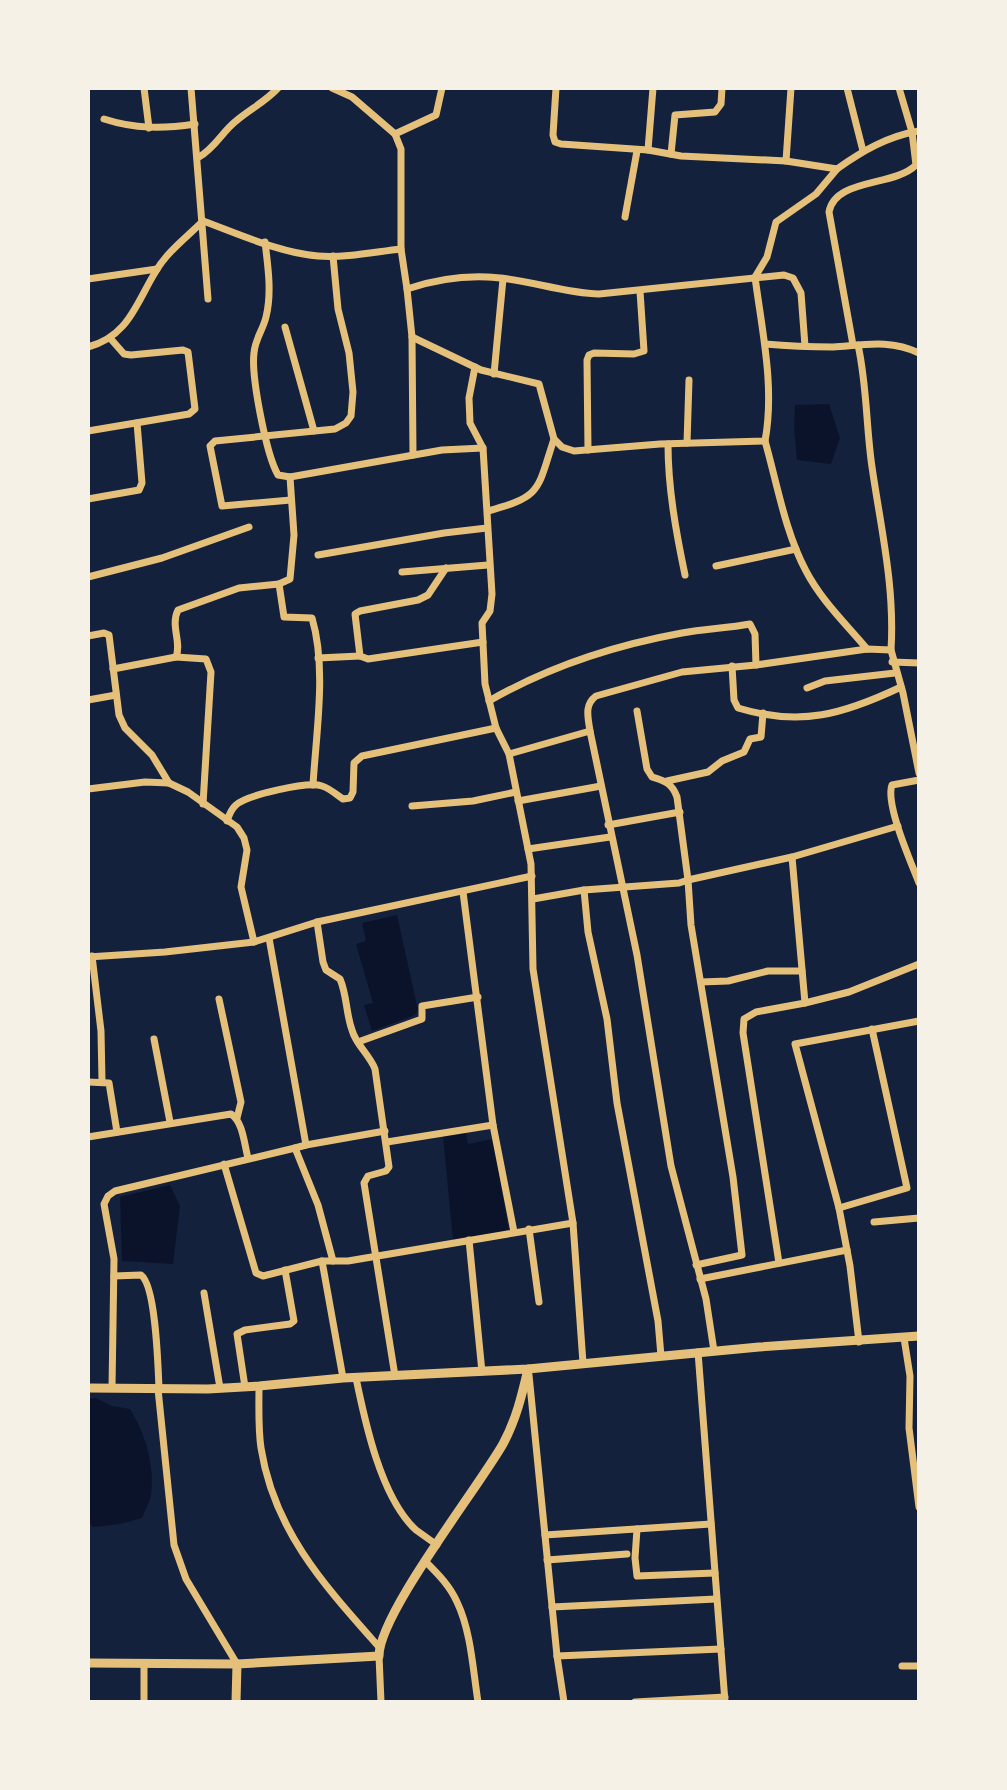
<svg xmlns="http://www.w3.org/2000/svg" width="1007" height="1790" font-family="Jost,sans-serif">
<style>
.water{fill:#0b132b}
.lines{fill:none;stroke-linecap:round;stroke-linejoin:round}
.minor{stroke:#e5c07b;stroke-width:7}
.tertiary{stroke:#e5c07b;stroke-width:9}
</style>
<rect width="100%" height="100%" fill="#14213d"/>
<g class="water">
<polygon points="829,404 840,438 831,464 797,460 794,427 795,405"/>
<polygon points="397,915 418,1010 415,1015 372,1031 364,1005 373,1003 356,944 366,941 362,923"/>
<polygon points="466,1132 468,1144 493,1139 509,1232 453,1241 443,1135"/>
<polygon points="170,1185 180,1206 173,1264 122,1261 120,1197"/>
<path d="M96,1398L112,1406L130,1409C145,1433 155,1465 151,1494C150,1502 145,1510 142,1518L120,1524L93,1527L88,1521V1399Z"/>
</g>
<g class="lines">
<g class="minor">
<polyline points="144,88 149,128"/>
<polyline points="191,88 208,299"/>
<polyline points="332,88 352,97 395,134"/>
<path d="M556,88L553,135L555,142L561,144L648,150L681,156L786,161L837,169C862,151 888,136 919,131"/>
<polyline points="847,88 863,151"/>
<path d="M104,119C135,129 163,129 195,124"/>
<polyline points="648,150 653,88"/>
<polyline points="671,154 675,115 715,112 721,104 722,88"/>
<path d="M199,157C215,148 222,132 236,121C250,109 265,102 278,88"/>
<polyline points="786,161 791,88"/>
<polyline points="625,217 637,151"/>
<path d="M265,242C268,267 272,293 266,317C263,330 255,339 254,353C251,376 266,454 278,475L290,477L442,450L483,448"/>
<polyline points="88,279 157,269"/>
<polyline points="407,289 401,249 401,149 395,134 436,115 442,88"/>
<polyline points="285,327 314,431"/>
<path d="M412,337L481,370L539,384L554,439L562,447L574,451L660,444L765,441C775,387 762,331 755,277L767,257L776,222L816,194L837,169"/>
<path d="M765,344C787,346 811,347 833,347C864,345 890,339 919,353"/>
<path d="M853,345L829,212C835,178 894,187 916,165L912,132L899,88"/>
<path d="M88,347C129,336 136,303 156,271C167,252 187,237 203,221C239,234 280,253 318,256C346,258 374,252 401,249"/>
<polyline points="475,367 469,398 470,423 483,448 492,594 490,611 482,623 485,684 496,728 509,754 531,864 533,969 573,1223 583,1363"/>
<polyline points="494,374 503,279"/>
<polyline points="88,431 189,414 195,409 188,352 183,350 131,355 124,354 110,338"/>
<path d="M765,441C777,483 785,532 806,571C821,600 846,624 867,649"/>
<polyline points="687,443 689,380"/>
<path d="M668,444C668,488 676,532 685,575"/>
<polyline points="588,450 587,360 589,355 594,353 634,354 644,351 640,291"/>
<path d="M413,455L412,337L407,289C431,281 461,276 487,277C525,278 561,293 599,294L784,275L793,278L801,293L805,346"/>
<polyline points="88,499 139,490 142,483 137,423"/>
<polyline points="291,500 222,506 210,446 215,441 335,429 346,423 351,416 353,392 349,353 338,309 333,256"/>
<path d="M488,511C543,496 537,490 554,439"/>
<polyline points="318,555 444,533 487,528"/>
<polyline points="716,566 796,549"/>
<polyline points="446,568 428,595 418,600 360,611 355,614 360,656 368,659 483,642"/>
<polyline points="402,572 488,565"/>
<polyline points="88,577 162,558 249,527"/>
<path d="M279,584L284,617L312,618C327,668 316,733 313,785"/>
<polyline points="88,636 104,633 109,635 119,715 125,728 152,755 169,783"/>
<polyline points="891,650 903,693 919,773"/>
<polyline points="176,657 206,659 211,672 203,804"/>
<polyline points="318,658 360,656"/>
<polyline points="892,662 919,663"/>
<path d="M732,666L734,700L738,708C801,727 844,714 901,687"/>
<path d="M113,669L176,657C182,642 170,626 178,610L239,588L279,584L290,579L294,535L290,477"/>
<polyline points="807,688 825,681 895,673"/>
<polyline points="88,700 116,695"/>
<path d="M489,701C548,667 616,645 682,633C705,629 728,628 750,624L755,634L756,665L867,649L891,650C895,587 881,529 872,467C866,426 867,385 858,345"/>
<path d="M637,711L647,769L652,777C665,781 672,783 677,797L688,880L792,857L805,1003L756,1012L744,1019L743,1033L779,1263"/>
<path d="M590,731C588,717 584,705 596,696L682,672L756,665"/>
<polyline points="509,754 590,731 637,955 671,1166 706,1299 714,1351"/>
<path d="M919,780L892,785C885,804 911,862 919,883"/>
<polyline points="667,781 708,772 722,761 744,752 750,739 761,737 763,713"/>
<polyline points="88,789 145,782 169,783 188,792 237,827 244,838 247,850 241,887 254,942"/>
<polyline points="518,801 601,786"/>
<polyline points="412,806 473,801 516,792"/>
<path d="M227,821C229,815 231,809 236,805C247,795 308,781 322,786C329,788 337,795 343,799L350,798L353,792L354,763L362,756L496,728"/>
<polyline points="608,825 680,812"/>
<polyline points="528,849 610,837"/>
<polyline points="792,857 898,826"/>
<polyline points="584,890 588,932 607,1019 617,1103 658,1321 661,1356"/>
<polyline points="463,892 493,1125 514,1232"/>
<polyline points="533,899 584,890 679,883 688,880 691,925 733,1177 742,1255 696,1265"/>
<path d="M317,922L323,962L326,970L340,979C347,995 346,1014 352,1030C356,1045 369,1054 375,1069L389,1167L386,1171L368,1176L364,1183L395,1376"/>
<polyline points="269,938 306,1145 295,1148 318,1205 333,1261 322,1261 343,1378"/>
<polyline points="92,956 101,1031 102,1081"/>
<polyline points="88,957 165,952 254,942 317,922 532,876"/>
<polyline points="701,982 728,981 768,971 802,971"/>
<polyline points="219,999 241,1102 237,1118"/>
<polyline points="805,1003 849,992 919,964"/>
<polyline points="154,1039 170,1122"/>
<polyline points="358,1042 422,1019 422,1006 478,997"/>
<polyline points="88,1082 109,1083 117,1132"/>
<path d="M88,1137L231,1114C243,1122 244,1143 248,1158"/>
<polyline points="387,1142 493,1125"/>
<polyline points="306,1145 385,1131"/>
<polyline points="224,1164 256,1273 263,1276 322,1261"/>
<polyline points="839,1208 907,1188 872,1029"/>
<polyline points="874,1222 919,1218"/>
<polyline points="529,1229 539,1302"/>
<polyline points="469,1240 482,1372"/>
<polyline points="333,1261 348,1261 573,1223"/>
<path d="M114,1276L141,1275C156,1286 158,1367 159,1388"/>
<polyline points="700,1279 847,1250"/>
<polyline points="204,1293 220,1388"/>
<polyline points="904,1338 910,1376 909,1428 919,1507"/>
<polyline points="859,1342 850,1266 839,1208 795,1044 919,1021"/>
<polyline points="698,1352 725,1702"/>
<polyline points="529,1375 557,1656 564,1702"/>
<path d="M356,1378C365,1422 381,1498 416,1530C423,1535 430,1540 437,1545"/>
<path d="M259,1386C259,1407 258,1428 261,1448C274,1531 325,1586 379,1647"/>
<polyline points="245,1387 237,1334 245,1330 290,1324 294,1321 285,1270"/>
<polyline points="112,1388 114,1259 104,1204 108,1196 115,1191 295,1148"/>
<polyline points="158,1389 174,1545 186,1579 237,1664"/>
<polyline points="637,1529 635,1558 637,1576 715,1573"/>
<polyline points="545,1535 711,1524"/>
<polyline points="547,1560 627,1554"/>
<path d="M426,1562C438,1574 450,1586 457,1602C471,1631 473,1670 478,1702"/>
<polyline points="552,1607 716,1599"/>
<polyline points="379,1656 381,1702"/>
<polyline points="557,1656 721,1649"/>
<polyline points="144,1664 144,1702"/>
<polyline points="902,1666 919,1666"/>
<polyline points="635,1702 725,1697"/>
</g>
<g class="tertiary">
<polyline points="88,1388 208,1389 259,1386 343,1378 528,1369 759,1347 919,1336"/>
<path d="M88,1663L237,1664L379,1656C379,1614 478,1488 503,1444C516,1420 522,1395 528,1369"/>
<polyline points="236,1702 237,1664"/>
</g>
</g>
<rect width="1007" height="1790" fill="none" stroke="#f6f1e7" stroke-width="180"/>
</svg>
